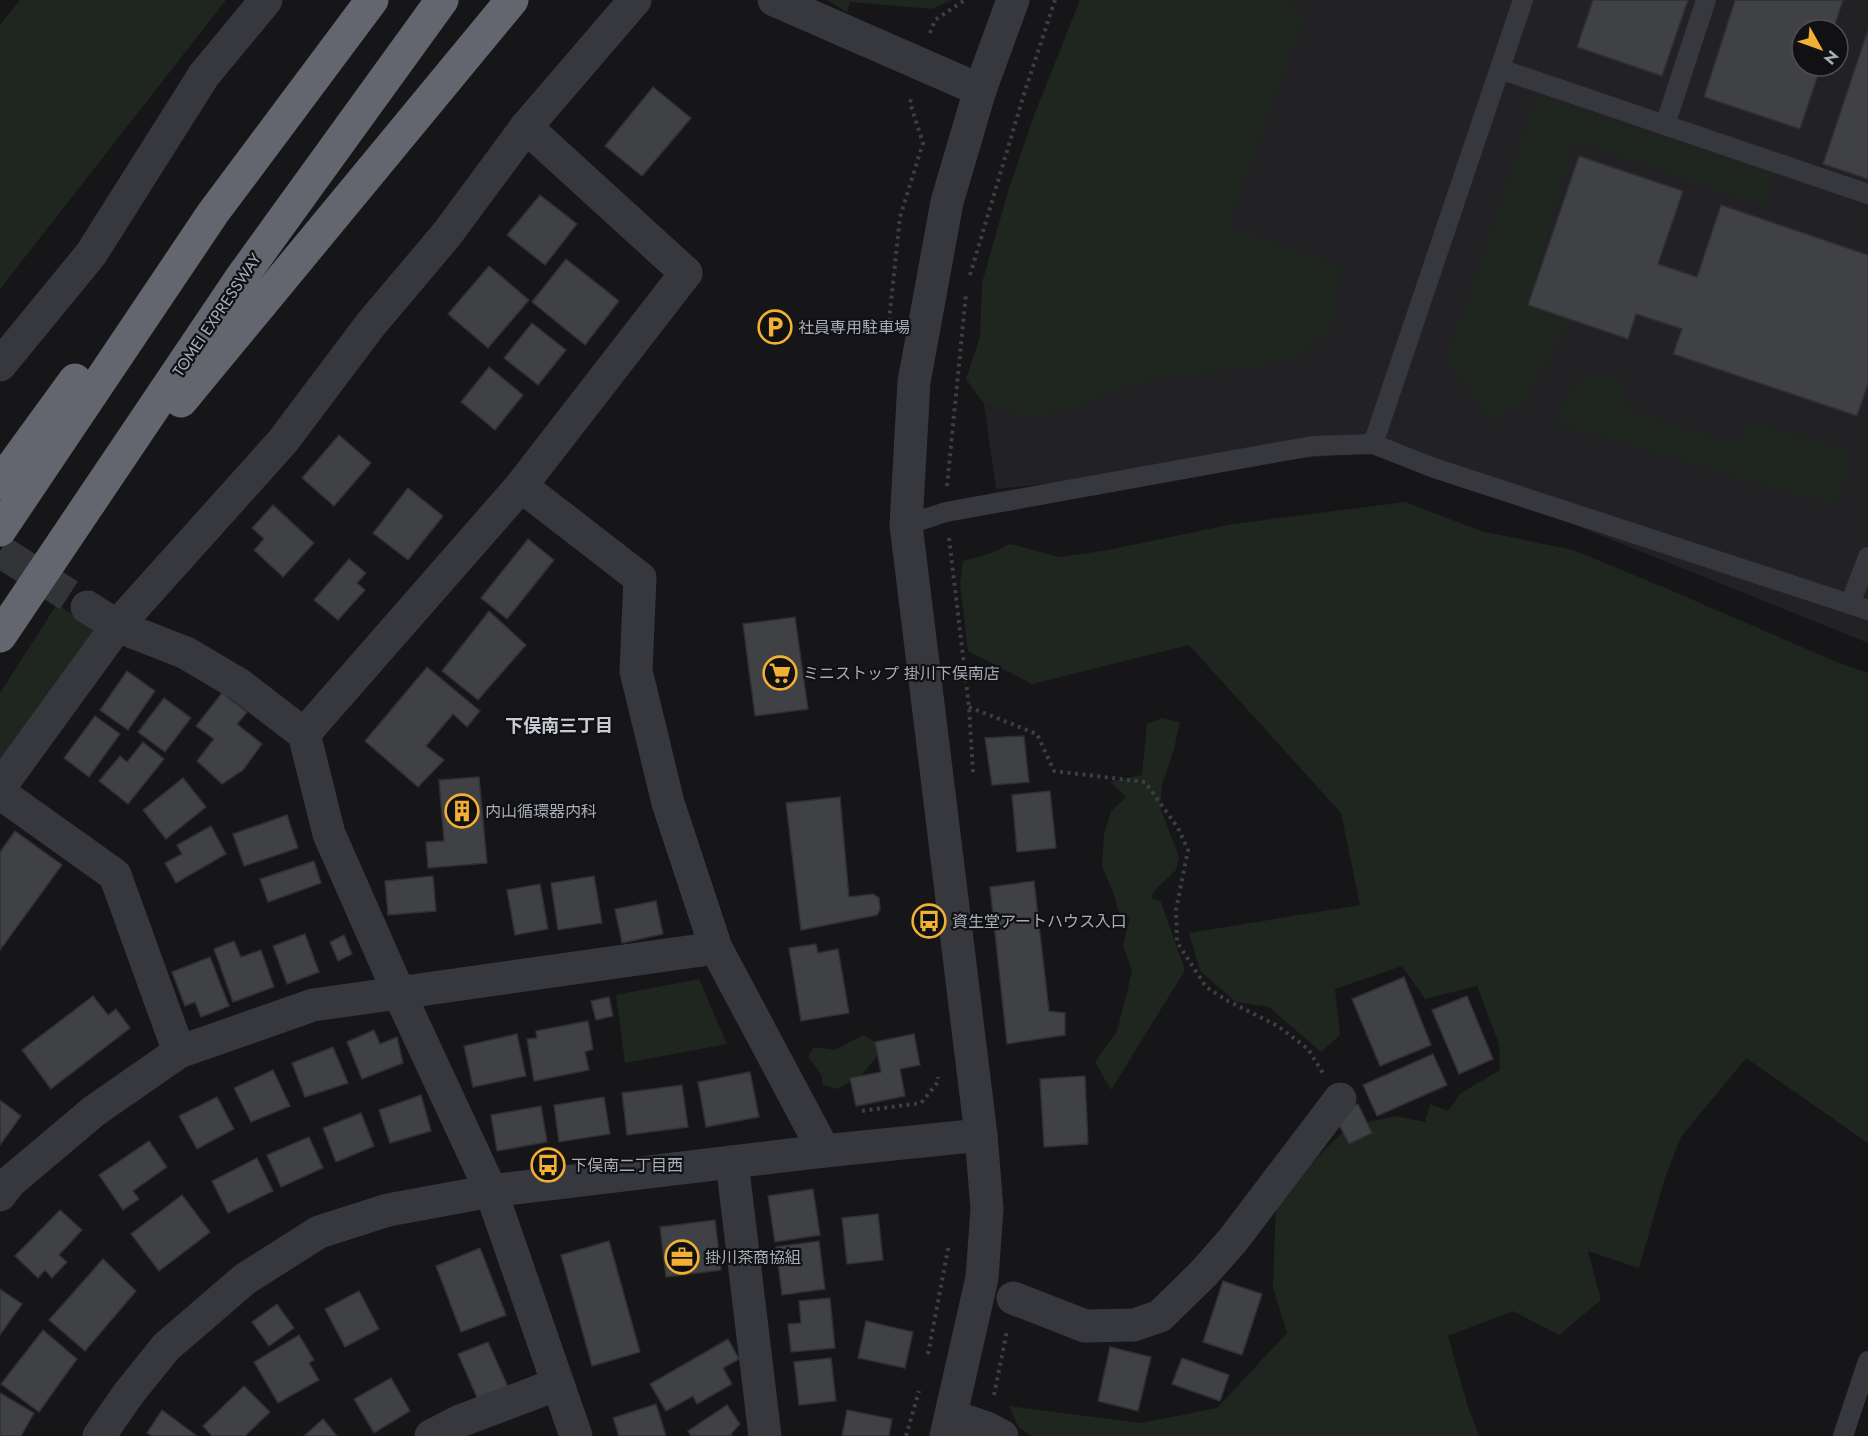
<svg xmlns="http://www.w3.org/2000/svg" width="1868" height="1436" font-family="Jost,'Noto Sans JP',sans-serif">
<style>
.built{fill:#222225;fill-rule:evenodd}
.green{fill:#1e261f}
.building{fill:#404145;stroke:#303034;stroke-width:1.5}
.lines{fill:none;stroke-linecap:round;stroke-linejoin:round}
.minor-tunnel{stroke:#333438;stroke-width:33;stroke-dasharray:33 16;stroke-linecap:butt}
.path{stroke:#3d3f44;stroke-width:4;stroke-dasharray:3 4.5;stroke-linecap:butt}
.service{stroke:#37383d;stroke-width:20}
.minor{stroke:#37383d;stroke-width:33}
.tertiary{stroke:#37383d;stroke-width:33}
.motorway{stroke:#63666e;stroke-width:33}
.labels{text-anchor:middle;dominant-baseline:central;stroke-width:4.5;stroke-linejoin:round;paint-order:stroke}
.street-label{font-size:16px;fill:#a8adb8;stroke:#111113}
.poi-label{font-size:16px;fill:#a8adb8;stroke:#111113;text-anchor:start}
.neighbourhood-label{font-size:18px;font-weight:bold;fill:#c9ccd4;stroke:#111113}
</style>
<rect width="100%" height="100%" fill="#161618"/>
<path class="built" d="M1092,0H1868V643L1389,450L996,489L984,404L1037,158ZM1802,30H1838V66H1802Z"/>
<g class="green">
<polygon points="20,0 226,0 0,289 0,25"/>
<polygon points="827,0 952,0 932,9 850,2 847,12"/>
<polygon points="1080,0 1282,0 1304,18 1228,226 1342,267 1335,315 1327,331 1299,357 1272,364 1148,381 1121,388 1065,412 1055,411 1029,417 984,404 966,379 980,337 982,283 1009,188 1035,113"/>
<polygon points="1537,97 1773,175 1764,206 1574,141 1528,304 1570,319 1524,404 1490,419 1446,360"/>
<polygon points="1584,373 1624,380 1628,410 1737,444 1748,422 1845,448 1852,462 1834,505 1554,423"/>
<polygon points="1405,502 1481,531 1573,550 1663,587 1839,663 1868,673 1868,1143 1746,1058 1681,1137 1665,1178 1639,1268 1588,1251 1601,1300 1559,1335 1513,1311 1448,1336 1468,1407 1479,1436 1032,1436 1019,1428 1009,1406 1141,1423 1217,1408 1287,1333 1273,1288 1276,1200 1328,1146 1350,1126 1396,1116 1425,1122 1430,1104 1448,1111 1461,1093 1500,1070 1499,1044 1477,986 1425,999 1402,966 1335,989 1340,1035 1321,1052 1269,1007 1236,1002 1200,971 1189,933 1360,905 1341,813 1189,645 1032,684 968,651 960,585 963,561 992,553 1010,544 1059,557 1108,550 1233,524"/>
<polygon points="57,604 97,630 0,761 0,693"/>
<polygon points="1162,718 1180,722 1174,749 1162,784 1160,807 1179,857 1176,870 1155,890 1151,898 1161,902 1185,970 1111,1090 1095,1062 1117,1031 1127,993 1132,970 1123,946 1130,917 1120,918 1114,895 1102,866 1104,835 1111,811 1126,797 1110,782 1142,775 1147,724"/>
<polygon points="699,979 727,1044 625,1063 616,995"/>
<polygon points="863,1035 884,1047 861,1076 837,1089 823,1085 821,1074 808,1057 814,1047 835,1050"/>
</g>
<g class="building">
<polygon points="1593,0 1688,0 1662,76 1577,47"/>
<polygon points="1735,0 1843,0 1833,30 1802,30 1802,66 1821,66 1800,129 1704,97"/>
<polygon points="1868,30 1868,179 1823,164"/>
<polygon points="653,87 691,118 642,176 605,146"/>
<polygon points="1579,156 1683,191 1658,264 1697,277 1721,205 1868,255 1868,384 1857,416 1673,354 1682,329 1636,314 1628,339 1528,305"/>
<polygon points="540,195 577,224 545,265 507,235"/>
<polygon points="566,259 619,301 585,345 532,302"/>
<polygon points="489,266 529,300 488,348 448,314"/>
<polygon points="532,323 566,350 538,385 504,358"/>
<polygon points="489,367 523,395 495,430 461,402"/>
<polygon points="339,435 371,463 334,506 302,478"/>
<polygon points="408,488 443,516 408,560 373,533"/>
<polygon points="273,505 314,543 283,577 254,550 264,539 252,528"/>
<polygon points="528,539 554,560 507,619 481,598"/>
<polygon points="349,559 366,573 357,583 365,590 338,620 314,600"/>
<polygon points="489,611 526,645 478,700 442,671"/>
<polygon points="795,617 808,709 755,716 743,624"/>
<polygon points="427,667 480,711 467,727 453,714 426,746 444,760 418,787 365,741"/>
<polygon points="127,671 155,691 128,730 100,710"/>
<polygon points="222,693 247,712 237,724 262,744 243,770 222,784 197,761 214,739 196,726"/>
<polygon points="164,698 191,718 165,752 138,732"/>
<polygon points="95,716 120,734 89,777 64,758"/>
<polygon points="1024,736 1029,782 992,785 985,738"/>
<polygon points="143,742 164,759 128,804 99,781 120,756 127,762"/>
<polygon points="479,777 487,863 428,868 426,842 444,841 439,780"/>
<polygon points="183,778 206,807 166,839 143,810"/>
<polygon points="1050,791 1056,848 1017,852 1012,795"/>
<polygon points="840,797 849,897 873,894 879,898 880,909 877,915 801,930 786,803"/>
<polygon points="287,815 298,848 244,866 233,834"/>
<polygon points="211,826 226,854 176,883 165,863 182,854 177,845"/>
<polygon points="15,831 62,865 0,950 0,852"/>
<polygon points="314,861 321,883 268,902 260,879"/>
<polygon points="433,876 436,911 388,915 385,881"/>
<polygon points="594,876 602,923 558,930 551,883"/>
<polygon points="1034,881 1049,1011 1065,1013 1065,1035 1007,1044 990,887"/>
<polygon points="540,884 548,929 515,935 507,890"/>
<polygon points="656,901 663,934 622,943 615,909"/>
<polygon points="305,934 319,972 287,984 273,946"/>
<polygon points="344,935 352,954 338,961 330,942"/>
<polygon points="234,941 241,957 261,950 274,987 233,1002 214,949"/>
<polygon points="816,944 818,953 838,949 849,1013 801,1021 789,948"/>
<polygon points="210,957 229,1006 201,1017 195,1002 185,1006 172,972"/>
<polygon points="1404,977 1431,1045 1380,1066 1352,999"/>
<polygon points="93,996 108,1015 116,1009 130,1028 51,1089 22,1050"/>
<polygon points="1467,996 1493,1059 1459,1074 1432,1010"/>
<polygon points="609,997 613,1016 596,1020 591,1001"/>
<polygon points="588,1021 593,1049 585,1052 589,1070 534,1081 527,1039 537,1038 536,1031"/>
<polygon points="374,1030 380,1044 397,1037 403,1063 362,1079 347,1042"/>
<polygon points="517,1034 526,1076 473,1087 464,1046"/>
<polygon points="914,1034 920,1065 900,1069 905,1096 856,1106 850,1078 881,1072 875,1042"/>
<polygon points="333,1047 348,1083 305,1097 292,1063"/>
<polygon points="1433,1054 1447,1085 1377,1116 1363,1085"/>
<polygon points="273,1070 290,1106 251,1122 234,1088"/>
<polygon points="750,1072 759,1117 706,1127 698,1082"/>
<polygon points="1085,1076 1088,1144 1044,1147 1040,1079"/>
<polygon points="682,1085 688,1127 627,1135 622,1093"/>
<polygon points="421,1095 431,1131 390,1143 379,1110"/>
<polygon points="217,1097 234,1129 197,1149 179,1116"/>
<polygon points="604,1097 610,1134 559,1142 554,1105"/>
<polygon points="0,1100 21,1116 0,1145"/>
<polygon points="1358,1104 1372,1133 1349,1144 1334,1115"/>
<polygon points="541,1106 547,1142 497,1151 491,1115"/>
<polygon points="361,1113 374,1146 336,1162 323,1128"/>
<polygon points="309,1137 323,1168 281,1187 267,1155"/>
<polygon points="149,1141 167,1167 133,1191 139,1199 123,1210 99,1175"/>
<polygon points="257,1158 273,1191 228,1213 212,1181"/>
<polygon points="813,1189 820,1235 775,1242 768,1196"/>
<polygon points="182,1195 210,1232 159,1271 131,1234"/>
<polygon points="60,1210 82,1230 59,1255 67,1262 52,1278 45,1270 38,1278 15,1256"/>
<polygon points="878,1214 883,1260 847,1264 842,1218"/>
<polygon points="715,1220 721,1270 666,1277 660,1227"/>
<polygon points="609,1241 640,1352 592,1366 561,1255"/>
<polygon points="819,1241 825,1289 782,1295 776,1247"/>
<polygon points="480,1248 506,1315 461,1332 436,1266"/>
<polygon points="103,1259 136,1291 85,1351 49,1320"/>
<polygon points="1223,1281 1262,1294 1242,1355 1203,1342"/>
<polygon points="0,1289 22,1304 0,1335"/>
<polygon points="359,1291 379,1329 345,1347 325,1309"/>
<polygon points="830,1298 835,1348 791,1352 788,1324 801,1323 799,1301"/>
<polygon points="277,1304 294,1328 269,1346 252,1322"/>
<polygon points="866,1321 913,1332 905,1368 858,1358"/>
<polygon points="43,1330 77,1359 39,1412 1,1384"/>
<polygon points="299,1335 314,1360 309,1363 319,1380 278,1403 254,1362"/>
<polygon points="728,1339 739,1359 723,1368 732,1384 697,1404 693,1396 666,1411 650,1384"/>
<polygon points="488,1342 509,1389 479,1402 458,1354"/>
<polygon points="1110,1347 1151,1357 1138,1411 1098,1401"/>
<polygon points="831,1358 836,1401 799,1405 794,1362"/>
<polygon points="1182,1358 1229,1375 1220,1401 1172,1384"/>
<polygon points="391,1378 410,1411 374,1433 354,1399"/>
<polygon points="244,1386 270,1412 245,1436 212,1436 203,1426"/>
<polygon points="0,1393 34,1413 21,1436 0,1436"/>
<polygon points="656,1404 666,1436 619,1436 613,1418"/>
<polygon points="727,1405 740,1424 731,1434 732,1436 691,1436 688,1431"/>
<polygon points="162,1410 197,1436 152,1436 147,1433"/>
<polygon points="847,1410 892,1419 889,1436 842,1436"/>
<polygon points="323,1419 337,1436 304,1436"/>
</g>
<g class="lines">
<polyline class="minor-tunnel" points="0,551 87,607"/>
<g class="path">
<polyline points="930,33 935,20 965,0"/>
<polyline points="970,275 1024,94 1055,0"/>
<polyline points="889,321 900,217 923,143 910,103 912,95"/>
<polyline points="947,486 966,294"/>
<polyline points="949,538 969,707 973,773"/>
<polyline points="969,707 1037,734 1054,771 1145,782 1178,828 1188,850 1176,910 1177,942 1206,987 1228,1001 1278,1026 1308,1049 1323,1073"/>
<polyline points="862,1111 921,1103 938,1082 938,1077"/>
<polyline points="928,1354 949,1244"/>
<polyline points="994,1395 1007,1331"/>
<polyline points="906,1436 919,1391"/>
</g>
<g class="service">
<polyline points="1500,69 1868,194"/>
<polyline points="1665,125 1706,0"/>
<polyline points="1373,444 1523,0"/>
<polyline points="906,525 946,512 1312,446 1373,444 1434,468 1868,610"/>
<polyline points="1850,604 1868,557"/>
<polyline points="1843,1436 1868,1361"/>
</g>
<g class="minor">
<polyline points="0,365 91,254 204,75 266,0"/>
<polyline points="521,486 640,578 636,671 668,803 716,948 824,1151"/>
<polyline points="87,607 117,626 186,653 240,685 304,734 329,834 399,993 491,1191 576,1436"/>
<polyline points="304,734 521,486 686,273 526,127"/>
<polyline points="0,787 117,626 283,441 371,324 447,234 526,127 635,0"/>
<polyline points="0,793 115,875 179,1052"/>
<polyline points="732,1162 765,1436"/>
<polyline points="0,1195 10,1182 94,1111 179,1052 313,1005 716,948"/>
<polyline points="1013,1298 1085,1326 1134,1325 1160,1316 1203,1274 1233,1240 1340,1099"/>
<polyline points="952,1416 987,1428 1002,1436"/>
<polyline points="431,1436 460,1421 558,1384"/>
</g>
<g class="tertiary">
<polyline points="774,0 980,90"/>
<polyline points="99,1436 129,1393 166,1347 245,1279 319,1232 388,1210 491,1191 824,1151 981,1135"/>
<polyline points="946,1436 982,1278 987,1209 981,1135 906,525 914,382 947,202 980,90 1013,0"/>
</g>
<g class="motorway">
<polyline points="181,401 512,0"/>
<polyline points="0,483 75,380"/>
<polyline points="0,530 213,213 372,0"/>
<polyline points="0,636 241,278 442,0"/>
</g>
</g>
<defs>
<g id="parking-ring" transform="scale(1.725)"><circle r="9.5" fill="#111113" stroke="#f2b134" stroke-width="1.5"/><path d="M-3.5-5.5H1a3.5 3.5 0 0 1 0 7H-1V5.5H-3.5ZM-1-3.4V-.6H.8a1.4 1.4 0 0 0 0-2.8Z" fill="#f2b134"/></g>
<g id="supermarket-ring" transform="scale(1.725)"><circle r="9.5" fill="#111113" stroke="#f2b134" stroke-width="1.5"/><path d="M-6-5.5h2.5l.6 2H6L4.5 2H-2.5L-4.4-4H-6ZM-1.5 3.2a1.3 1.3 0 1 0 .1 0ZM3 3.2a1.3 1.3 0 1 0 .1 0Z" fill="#f2b134"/></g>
<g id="building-ring" transform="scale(1.725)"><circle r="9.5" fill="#111113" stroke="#f2b134" stroke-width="1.5"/><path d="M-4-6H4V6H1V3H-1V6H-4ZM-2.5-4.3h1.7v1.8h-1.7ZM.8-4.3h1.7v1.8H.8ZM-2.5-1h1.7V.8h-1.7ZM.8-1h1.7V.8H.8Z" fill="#f2b134"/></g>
<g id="bus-ring" transform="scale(1.725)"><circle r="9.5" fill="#111113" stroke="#f2b134" stroke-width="1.5"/><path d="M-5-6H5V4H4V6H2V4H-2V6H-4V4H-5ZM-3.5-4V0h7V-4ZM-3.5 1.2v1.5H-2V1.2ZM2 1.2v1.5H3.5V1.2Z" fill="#f2b134"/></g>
<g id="office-ring" transform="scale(1.725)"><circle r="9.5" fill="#111113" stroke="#f2b134" stroke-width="1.5"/><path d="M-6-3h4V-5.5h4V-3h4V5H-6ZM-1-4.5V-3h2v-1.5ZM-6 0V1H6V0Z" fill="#f2b134"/></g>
</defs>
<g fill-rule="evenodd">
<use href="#parking-ring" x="775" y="327"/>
<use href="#supermarket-ring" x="780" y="673"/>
<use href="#building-ring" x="462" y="811"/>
<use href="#bus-ring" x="929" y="921"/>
<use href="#bus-ring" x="548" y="1165"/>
<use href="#office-ring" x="682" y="1257"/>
</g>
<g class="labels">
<g class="street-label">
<text transform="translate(217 315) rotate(-56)">TOMEI EXPRESSWAY</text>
</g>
<g class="poi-label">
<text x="798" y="327">社員専用駐車場</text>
<text x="803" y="673">ミニストップ 掛川下俣南店</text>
<text x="485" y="811">内山循環器内科</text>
<text x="952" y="921">資生堂アートハウス入口</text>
<text x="571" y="1165">下俣南二丁目西</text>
<text x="705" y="1257">掛川茶商協組</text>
</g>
<g class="neighbourhood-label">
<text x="559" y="726">下俣南三丁目</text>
</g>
</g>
<g transform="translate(1820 48) rotate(130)"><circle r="28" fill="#111113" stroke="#4d4f55" stroke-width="1.5"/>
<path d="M0-4.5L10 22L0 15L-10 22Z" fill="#f2b134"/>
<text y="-9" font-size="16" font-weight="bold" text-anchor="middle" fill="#a8adb8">N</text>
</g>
</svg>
